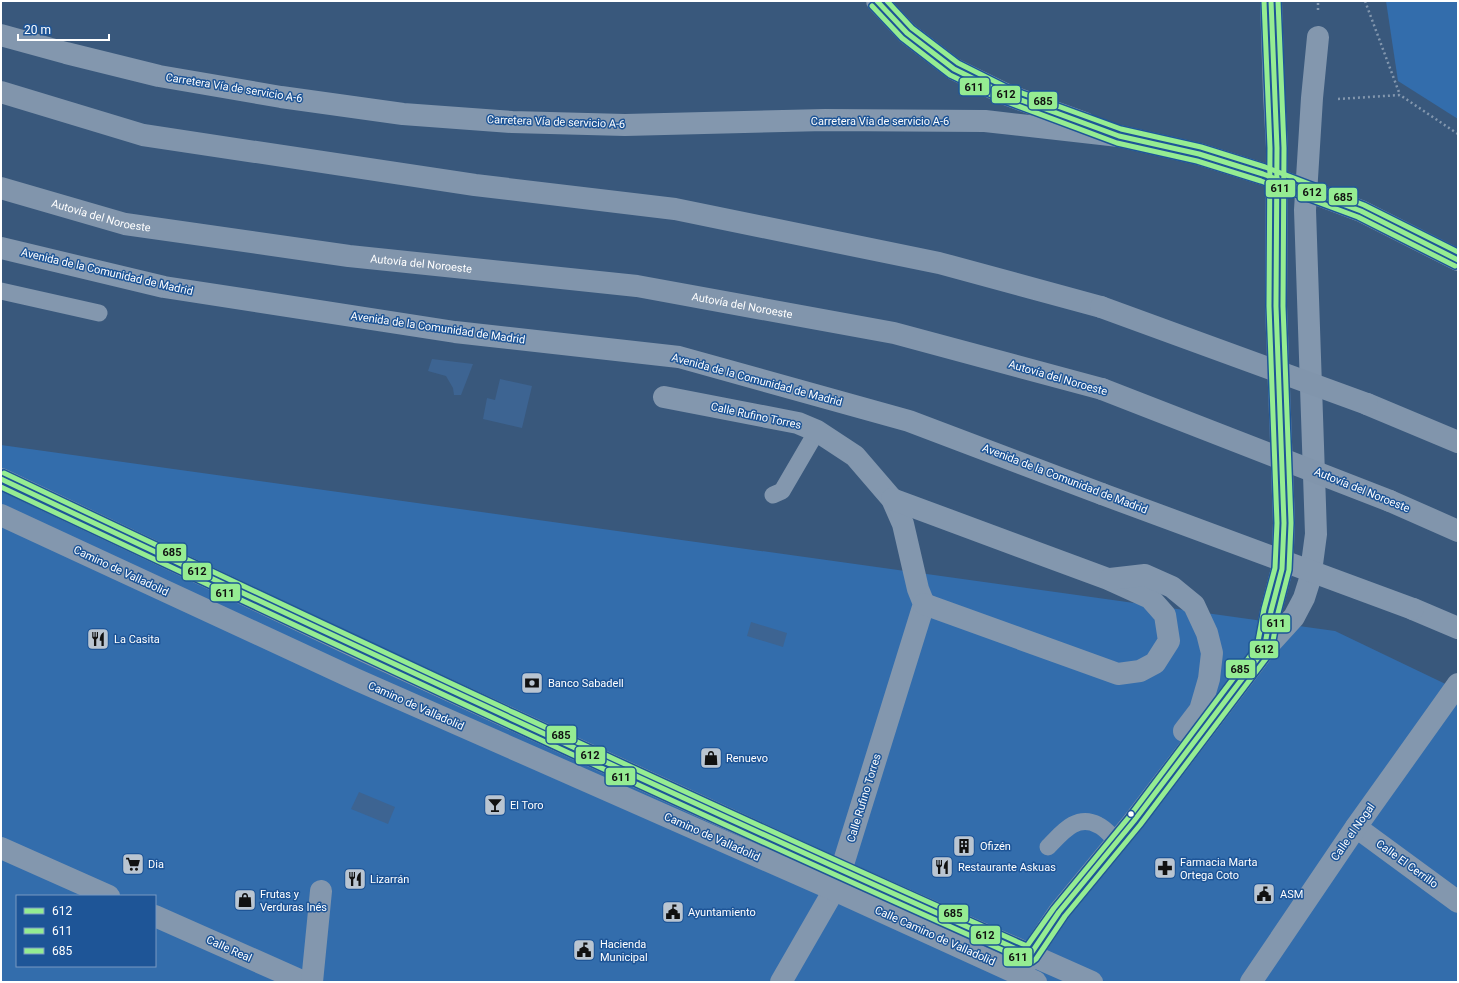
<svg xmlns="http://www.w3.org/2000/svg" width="1459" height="983" font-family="Roboto,sans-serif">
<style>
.green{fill:#336dac;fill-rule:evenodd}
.water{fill:#3d6492}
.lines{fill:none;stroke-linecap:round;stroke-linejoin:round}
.path{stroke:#8397ae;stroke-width:2.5;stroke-dasharray:2 3;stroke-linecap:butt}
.service{stroke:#8397ae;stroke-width:17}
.pedestrian{stroke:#8397ae;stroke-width:22}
.minor{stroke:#8397ae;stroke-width:22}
.tertiary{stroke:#8397ae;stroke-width:22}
.motorway{stroke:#8195ac;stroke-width:22}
.minor-bridge{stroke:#8397ae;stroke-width:22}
.motorway-bridge{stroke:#8195ac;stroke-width:22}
.bus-1-casing{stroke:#1e5597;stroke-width:8}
.bus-2-casing{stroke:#1e5597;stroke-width:8}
.bus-3-casing{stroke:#1e5597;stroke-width:8}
.bus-1{stroke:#95ec92;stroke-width:5}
.bus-2{stroke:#95ec92;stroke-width:5}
.bus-3{stroke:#95ec92;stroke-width:5}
.bus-dot{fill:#fff;stroke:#1e5597;stroke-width:1.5}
.labels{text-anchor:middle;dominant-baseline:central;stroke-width:3;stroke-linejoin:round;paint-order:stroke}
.street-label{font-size:11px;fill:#fff;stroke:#1e5597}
.poi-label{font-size:11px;fill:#fff;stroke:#1e5597;text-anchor:start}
.line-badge{stroke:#1e5597;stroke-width:1.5}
.pale-badge-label{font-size:11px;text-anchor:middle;font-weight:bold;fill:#111}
</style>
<rect width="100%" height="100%" fill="#39587c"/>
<g class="green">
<polygon points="1386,1 1458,1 1458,119 1398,81"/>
<path d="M1,445L1335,631L1458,690V982H1ZM17,896H155V966H17Z"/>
</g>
<g class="water">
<polygon points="432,359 473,364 461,395 454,395 453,388 446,376 428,371"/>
<polygon points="500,379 532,386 522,428 483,419 487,398 495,400"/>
<polygon points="751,622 787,633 783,647 747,636"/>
<polygon points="359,792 395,807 388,824 351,809"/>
</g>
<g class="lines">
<g class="path">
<polyline points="1365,1 1400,95"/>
<polyline points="1318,10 1318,1"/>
<polyline points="1338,99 1400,95 1458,134"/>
</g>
<g class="service">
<polyline points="1,291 99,313"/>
<polyline points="773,495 782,491 817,431"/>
<path d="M1048,847C1061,834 1076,813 1098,825C1105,828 1111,836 1117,841"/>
</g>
<g class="pedestrian">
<polyline points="1,848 109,896"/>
<polyline points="155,916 304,982"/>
<polyline points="312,982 321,891"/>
</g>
<g class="minor">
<polyline points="877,1 907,33 954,69 1005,94 1085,123"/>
<polyline points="1,35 66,53 159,76 281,97 403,114 512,122 625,125 825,120 985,121 1119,136"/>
<polyline points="1,248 164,287 455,332 679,357 909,421 1102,494"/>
<polyline points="664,397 798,423 817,431 855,456 892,499 903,524 918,589 924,604 841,871 834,890 781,982"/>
<polyline points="892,499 1108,579 1150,598 1165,615 1169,641 1155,663 1140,671 1118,674 924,604"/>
<polyline points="1110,579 1145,575 1172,587 1194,605 1207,633 1212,653 1209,679 1200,710 1184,731"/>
<polyline points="1413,609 1458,628"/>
<polyline points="1264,650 1271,611 1282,569 1284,523 1276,306 1277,148 1274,94 1271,1"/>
<polyline points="1356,827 1458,902"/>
<polyline points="1022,972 1030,955 1059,912 1134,821 1264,650 1294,617 1304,598 1310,579 1316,534 1305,210 1312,98 1318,37"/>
<polyline points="1251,982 1356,827 1458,684"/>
</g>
<g class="tertiary">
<polyline points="1,479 364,651 841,871 1092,982"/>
<polyline points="1,515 355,679 834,890 1036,982"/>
</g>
<g class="motorway">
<polyline points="1,92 143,135 475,185 675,209 939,263 1101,307"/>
<path id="s1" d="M1,188L125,224L349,256L637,286L894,333L1102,389"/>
<polyline points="1367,404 1458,442"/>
<polyline points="1390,501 1458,531"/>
</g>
<g class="minor-bridge">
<polyline points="1119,136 1199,154 1263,174 1361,211 1458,260"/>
<polyline points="1102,494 1413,609"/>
</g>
<g class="motorway-bridge">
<polyline points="1101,307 1367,404"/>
<polyline points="1102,389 1390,501"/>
</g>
<g class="bus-1-casing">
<g id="bus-1">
<polyline points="877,1 907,33 954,69 1005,94 1119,136 1199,154 1263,174 1361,211 1458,260"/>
<path d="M1,479C343,641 685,801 1030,955L1059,912L1134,821L1264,650L1271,611L1282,569L1284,523L1276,306L1277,148L1271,1"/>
</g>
</g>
<g class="bus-2-casing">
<g id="bus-2">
<polyline points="872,6 902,38 950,75 1002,100 1117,143 1197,161 1261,181 1358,217 1455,266"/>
<path d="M1,487C342,648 683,808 1027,961L1032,962L1036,959L1065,916L1140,825L1271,652L1278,613L1289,570L1291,523L1283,306L1284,148L1278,1"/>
</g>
</g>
<g class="bus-3-casing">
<g id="bus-3">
<polyline points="887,1 912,28 958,63 1008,88 1121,129 1201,147 1265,167 1364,205 1458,252"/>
<path d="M4,473C344,634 684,794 1027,946L1054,908L1129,817L1257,647L1264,609L1275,568L1277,523L1269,306L1270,148L1264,1"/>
</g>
</g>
<use href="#bus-1" class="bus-1"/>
<use href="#bus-2" class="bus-2"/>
<use href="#bus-3" class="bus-3"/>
</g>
<defs>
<g id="restaurant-square" transform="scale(1.15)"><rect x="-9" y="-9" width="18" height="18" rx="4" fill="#bac5d1" stroke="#1e5597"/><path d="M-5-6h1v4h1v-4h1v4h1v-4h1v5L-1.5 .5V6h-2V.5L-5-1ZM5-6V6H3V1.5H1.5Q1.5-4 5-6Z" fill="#111"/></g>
<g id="bank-square" transform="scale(1.15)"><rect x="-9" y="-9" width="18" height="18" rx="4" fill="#bac5d1" stroke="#1e5597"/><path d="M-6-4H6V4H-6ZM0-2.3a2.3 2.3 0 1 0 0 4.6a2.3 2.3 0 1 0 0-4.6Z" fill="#111"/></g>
<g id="shop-square" transform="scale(1.15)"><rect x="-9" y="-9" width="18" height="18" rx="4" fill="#bac5d1" stroke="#1e5597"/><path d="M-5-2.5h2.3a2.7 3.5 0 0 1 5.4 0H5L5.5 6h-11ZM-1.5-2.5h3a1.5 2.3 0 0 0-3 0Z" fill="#111"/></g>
<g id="bar-square" transform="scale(1.15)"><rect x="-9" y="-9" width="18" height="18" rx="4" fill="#bac5d1" stroke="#1e5597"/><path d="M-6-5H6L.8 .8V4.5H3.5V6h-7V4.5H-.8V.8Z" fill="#111"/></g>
<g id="building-square" transform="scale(1.15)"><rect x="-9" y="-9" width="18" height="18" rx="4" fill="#bac5d1" stroke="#1e5597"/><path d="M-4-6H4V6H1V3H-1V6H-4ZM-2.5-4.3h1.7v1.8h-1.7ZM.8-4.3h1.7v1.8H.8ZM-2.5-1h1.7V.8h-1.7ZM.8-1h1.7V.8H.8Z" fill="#111"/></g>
<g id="supermarket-square" transform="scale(1.15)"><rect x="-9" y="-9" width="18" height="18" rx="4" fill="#bac5d1" stroke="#1e5597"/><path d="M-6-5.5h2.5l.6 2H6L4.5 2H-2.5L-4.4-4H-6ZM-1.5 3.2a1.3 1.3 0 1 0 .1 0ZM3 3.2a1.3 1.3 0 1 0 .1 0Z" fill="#111"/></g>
<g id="pharmacy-square" transform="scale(1.15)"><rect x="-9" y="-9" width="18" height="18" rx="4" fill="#bac5d1" stroke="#1e5597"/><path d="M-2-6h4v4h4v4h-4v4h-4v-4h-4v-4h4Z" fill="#111"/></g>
<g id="civic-square" transform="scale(1.15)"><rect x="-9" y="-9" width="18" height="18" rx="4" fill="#bac5d1" stroke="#1e5597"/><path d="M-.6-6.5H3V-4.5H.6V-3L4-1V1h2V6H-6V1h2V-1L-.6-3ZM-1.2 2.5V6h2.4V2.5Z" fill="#111"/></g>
</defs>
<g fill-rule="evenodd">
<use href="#restaurant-square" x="98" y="639"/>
<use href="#bank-square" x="532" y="683"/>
<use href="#shop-square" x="711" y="758"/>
<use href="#bar-square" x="495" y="805"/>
<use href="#building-square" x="964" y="846"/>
<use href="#supermarket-square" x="133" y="864"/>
<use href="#restaurant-square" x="942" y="867"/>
<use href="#pharmacy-square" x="1165" y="868"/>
<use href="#restaurant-square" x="355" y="879"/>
<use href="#civic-square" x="1264" y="894"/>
<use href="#shop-square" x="245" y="900"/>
<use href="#civic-square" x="673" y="912"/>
<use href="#civic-square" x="584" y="950"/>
</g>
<circle class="bus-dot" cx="1131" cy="814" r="3.5"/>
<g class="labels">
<g class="street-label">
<text transform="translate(234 88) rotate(9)">Carretera Vía de servicio A-6</text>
<text x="880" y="121">Carretera Vía de servicio A-6</text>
<text transform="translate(556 122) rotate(2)">Carretera Vía de servicio A-6</text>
<text stroke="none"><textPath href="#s1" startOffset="104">Autovía del Noroeste</textPath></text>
<text stroke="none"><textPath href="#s1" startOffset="428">Autovía del Noroeste</textPath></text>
<text transform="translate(107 272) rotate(13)">Avenida de la Comunidad de Madrid</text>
<text stroke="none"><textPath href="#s1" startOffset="752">Autovía del Noroeste</textPath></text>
<text transform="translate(438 328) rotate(8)">Avenida de la Comunidad de Madrid</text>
<text transform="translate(1058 378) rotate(16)">Autovía del Noroeste</text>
<text transform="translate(757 380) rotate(15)">Avenida de la Comunidad de Madrid</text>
<text transform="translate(756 416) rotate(12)">Calle Rufino Torres</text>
<text transform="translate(1065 479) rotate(21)">Avenida de la Comunidad de Madrid</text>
<text transform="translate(1362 490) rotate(22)">Autovía del Noroeste</text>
<text transform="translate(121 571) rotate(25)">Camino de Valladolid</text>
<text transform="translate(416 706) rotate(24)">Camino de Valladolid</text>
<text transform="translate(864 798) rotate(-73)">Calle Rufino Torres</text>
<text transform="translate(1353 832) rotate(-55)">Calle el Nogal</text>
<text transform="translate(712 837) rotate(24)">Camino de Valladolid</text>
<text transform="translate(1407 864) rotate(36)">Calle El Cerrillo</text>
<text transform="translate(935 936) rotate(24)">Calle Camino de Valladolid</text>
<text transform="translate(229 949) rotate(24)">Calle Real</text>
</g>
<g class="poi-label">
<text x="114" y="639">La Casita</text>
<text x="548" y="683">Banco Sabadell</text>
<text x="726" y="758">Renuevo</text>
<text x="510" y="805">El Toro</text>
<text x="980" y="846">Ofizén</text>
<text x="1180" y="862">Farmacia Marta<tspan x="1180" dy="13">Ortega Coto</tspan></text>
<text x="148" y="864">Dia</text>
<text x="958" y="867">Restaurante Askuas</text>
<text x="370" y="879">Lizarrán</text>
<text x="260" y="894">Frutas y<tspan x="260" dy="13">Verduras Inés</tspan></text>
<text x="1280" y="894">ASM</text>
<text x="688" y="912">Ayuntamiento</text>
<text x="600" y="944">Hacienda<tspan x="600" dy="13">Municipal</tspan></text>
</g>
</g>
<g class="line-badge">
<rect x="959" y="77" width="31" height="19" rx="4" fill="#95ec92"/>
<rect x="991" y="85" width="30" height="19" rx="4" fill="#95ec92"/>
<rect x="1028" y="91" width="30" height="19" rx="4" fill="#95ec92"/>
<rect x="1265" y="179" width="31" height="19" rx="4" fill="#95ec92"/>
<rect x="1297" y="183" width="30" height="19" rx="4" fill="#95ec92"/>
<rect x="1328" y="187" width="30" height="19" rx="4" fill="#95ec92"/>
<rect x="156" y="543" width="31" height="19" rx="4" fill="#95ec92"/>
<rect x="182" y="562" width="30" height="19" rx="4" fill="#95ec92"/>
<rect x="210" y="583" width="31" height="19" rx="4" fill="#95ec92"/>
<rect x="1261" y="614" width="30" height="19" rx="4" fill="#95ec92"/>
<rect x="1249" y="640" width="30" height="19" rx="4" fill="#95ec92"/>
<rect x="1225" y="659" width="31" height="20" rx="4" fill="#95ec92"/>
<rect x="546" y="725" width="31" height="19" rx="4" fill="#95ec92"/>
<rect x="575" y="746" width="31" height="19" rx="4" fill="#95ec92"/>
<rect x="605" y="767" width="31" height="19" rx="4" fill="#95ec92"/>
<rect x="938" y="904" width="31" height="19" rx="4" fill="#95ec92"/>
<rect x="970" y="925" width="31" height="20" rx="4" fill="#95ec92"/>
<rect x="1003" y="947" width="30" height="20" rx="4" fill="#95ec92"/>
</g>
<g class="pale-badge-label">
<text x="974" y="91">611</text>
<text x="1006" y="98">612</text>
<text x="1043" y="105">685</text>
<text x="1280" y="192">611</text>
<text x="1312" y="196">612</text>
<text x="1343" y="201">685</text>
<text x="172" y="556">685</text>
<text x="197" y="575">612</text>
<text x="225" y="597">611</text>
<text x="1276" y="627">611</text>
<text x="1264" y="653">612</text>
<text x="1240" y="673">685</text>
<text x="561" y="739">685</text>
<text x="590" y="759">612</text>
<text x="621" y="781">611</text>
<text x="953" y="917">685</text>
<text x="985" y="939">612</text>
<text x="1018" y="961">611</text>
</g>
<rect width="1459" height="983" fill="none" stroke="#ffffff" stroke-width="4"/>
<rect x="16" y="895" width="140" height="72" fill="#1e5597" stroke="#7899c1"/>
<rect x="24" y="908" width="20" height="6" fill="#95ec92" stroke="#7899c1"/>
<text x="52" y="915" font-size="12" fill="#ffffff">612</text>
<rect x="24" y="928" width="20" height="6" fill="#95ec92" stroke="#7899c1"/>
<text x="52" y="935" font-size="12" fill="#ffffff">611</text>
<rect x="24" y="948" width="20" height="6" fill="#95ec92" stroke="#7899c1"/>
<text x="52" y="955" font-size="12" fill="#ffffff">685</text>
<path d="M18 34v6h91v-6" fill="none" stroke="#ffffff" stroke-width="2"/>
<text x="24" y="34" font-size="12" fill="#ffffff" stroke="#1e5597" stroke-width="3" paint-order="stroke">20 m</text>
</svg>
